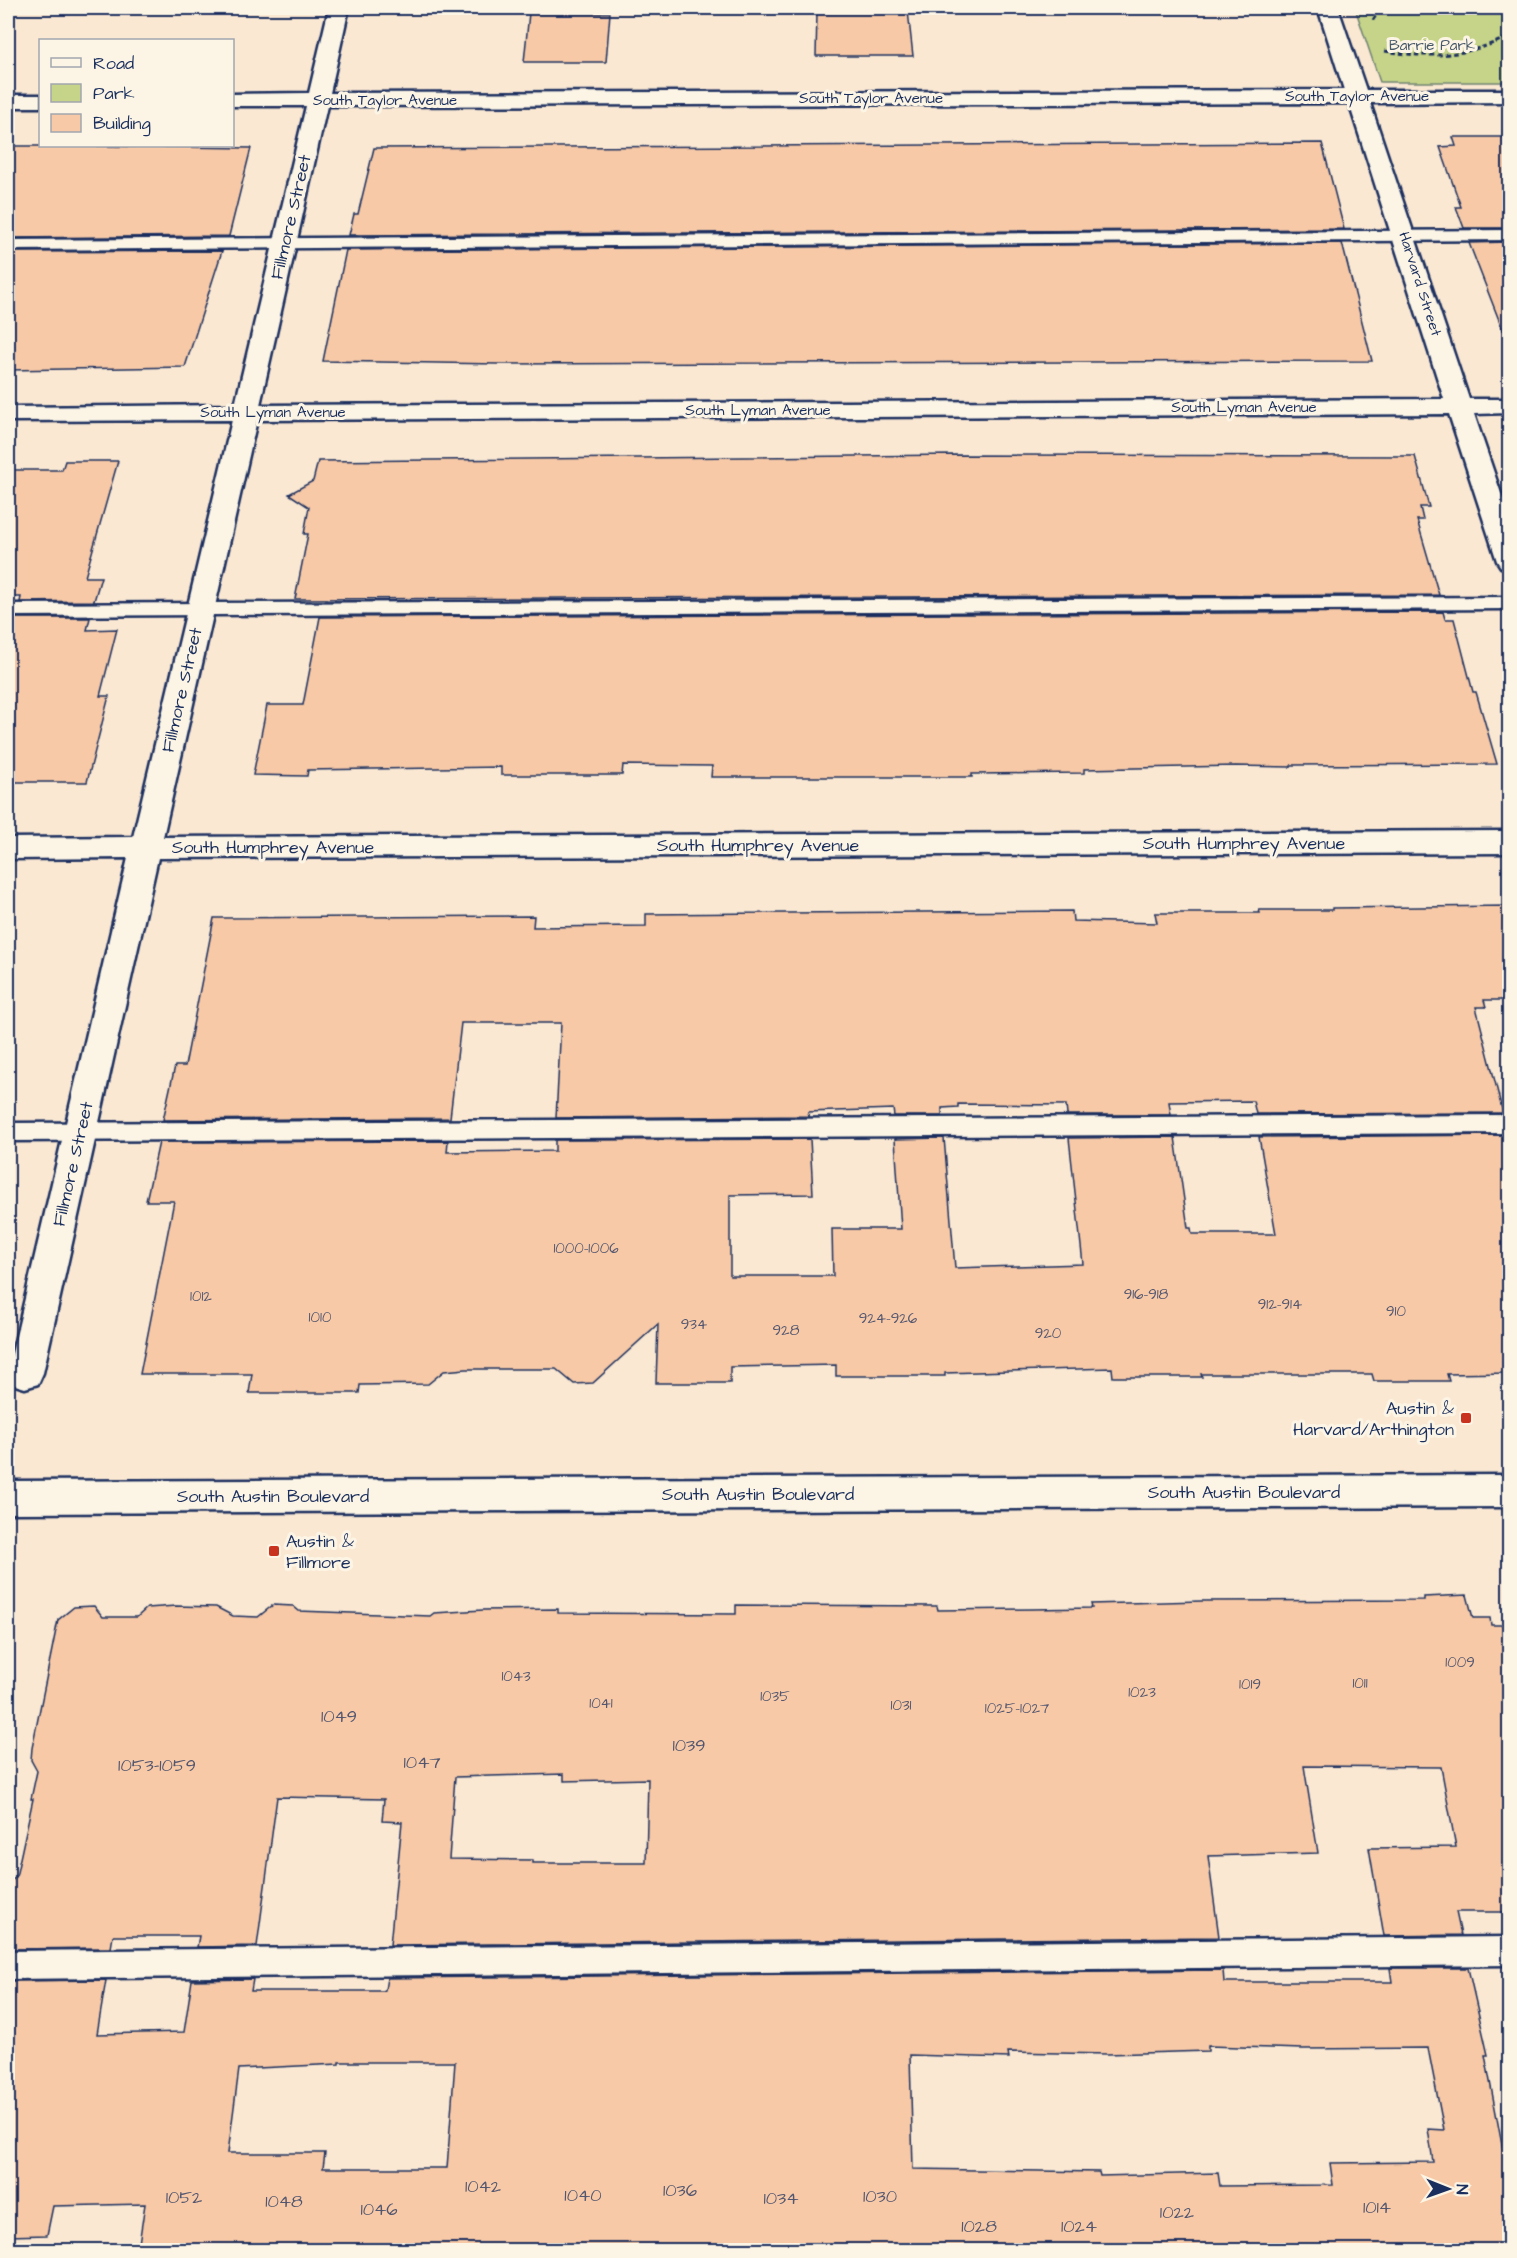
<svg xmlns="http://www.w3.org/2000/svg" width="1517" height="2258" font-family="'Architects Daughter',sans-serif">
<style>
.green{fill:#c5d488;stroke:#708273;stroke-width:1.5}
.building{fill:#f7c9a6;stroke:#1b2f5e;stroke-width:1.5;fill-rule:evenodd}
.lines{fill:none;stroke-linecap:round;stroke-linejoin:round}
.service-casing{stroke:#1b2f5e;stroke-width:5}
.minor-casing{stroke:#1b2f5e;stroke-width:5}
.tertiary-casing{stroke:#1b2f5e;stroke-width:5}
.path{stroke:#1b2f5e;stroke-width:3;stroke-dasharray:4.5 3;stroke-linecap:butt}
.service{fill:#fcf5e5;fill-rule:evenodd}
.minor{fill:#fcf5e5;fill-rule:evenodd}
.tertiary{fill:#fcf5e5;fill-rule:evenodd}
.poi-dot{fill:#c8321e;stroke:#fcf5e5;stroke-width:2}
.labels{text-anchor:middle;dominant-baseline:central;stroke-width:6;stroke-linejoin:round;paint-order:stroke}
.far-park-label{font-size:15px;fill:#465868;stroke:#fcf5e5}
.far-street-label{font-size:15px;fill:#1b2f5e;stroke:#fcf5e5}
.number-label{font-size:15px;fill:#525670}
.street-label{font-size:18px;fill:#1b2f5e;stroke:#fcf5e5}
.poi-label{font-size:18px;fill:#1b2f5e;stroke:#fcf5e5;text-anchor:end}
.near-number-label{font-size:18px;fill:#525670}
</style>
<rect width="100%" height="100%" fill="#fae8d2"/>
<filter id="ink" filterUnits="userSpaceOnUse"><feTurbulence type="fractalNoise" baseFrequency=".0167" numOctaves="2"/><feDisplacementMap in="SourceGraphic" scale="12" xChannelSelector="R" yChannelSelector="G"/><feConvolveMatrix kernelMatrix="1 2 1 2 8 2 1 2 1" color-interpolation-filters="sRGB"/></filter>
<g filter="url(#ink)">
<polygon class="green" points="1355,8 1509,8 1509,82 1380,82"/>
<g class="building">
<polygon points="908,11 913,56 816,56 817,13"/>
<polygon points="529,13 610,13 606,62 524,62"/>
<polygon points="1453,137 1509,137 1509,228 1464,228 1456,207 1461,207 1440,147 1456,146"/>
<polygon points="1322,143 1344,229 349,235 354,214 358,214 374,148"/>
<polygon points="8,146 93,146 251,148 229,236 8,238"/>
<polygon points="1509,242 1509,338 1506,338 1469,243"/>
<polygon points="1342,243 1372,361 497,364 323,361 346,250"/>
<polygon points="222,251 185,367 8,370 8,252"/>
<polygon points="956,455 1415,456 1429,507 1420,507 1423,520 1417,520 1439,595 295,599 308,534 304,534 309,507 289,494 313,481 318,461"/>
<polygon points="65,461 118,461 85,577 101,577 94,601 20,602 21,597 8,597 8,470 62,470"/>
<polygon points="1443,612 1445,619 1454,619 1473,692 1476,692 1497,764 1291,765 1291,767 1236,766 1084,769 1084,773 972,774 972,777 711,777 712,766 623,765 622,775 501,775 501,767 308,770 307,776 253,775 267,705 303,705 320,617"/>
<polygon points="15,618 90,618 87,630 117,629 100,696 109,696 87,782 8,782 8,646"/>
<polygon points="1509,906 1509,1000 1484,1000 1486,1007 1476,1007 1503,1113 1256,1114 1253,1101 1169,1102 1171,1115 1067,1115 1066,1105 958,1104 958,1107 942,1108 942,1116 894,1116 893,1109 808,1112 809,1116 556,1118 561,1023 461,1023 450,1118 163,1120 175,1066 185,1066 214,918 534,916 533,927 646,926 646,914 1072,911 1073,921 1157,923 1155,913 1260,913 1259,910 1332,910 1332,908"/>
<polygon points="1509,1135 1509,1373 1447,1374 1449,1381 1374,1381 1372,1374 1201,1374 1202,1377 1113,1377 1112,1368 945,1373 945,1376 836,1376 836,1365 730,1367 730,1383 656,1383 658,1324 593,1383 574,1384 556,1369 466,1369 444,1371 428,1384 360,1385 359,1393 249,1393 252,1374 140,1374 174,1201 146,1201 159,1142 448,1141 447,1152 555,1151 555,1140 810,1139 813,1194 730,1195 730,1276 833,1276 832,1229 901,1229 895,1139 944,1138 955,1268 1083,1264 1069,1138 1175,1137 1188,1228 1191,1228 1192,1234 1276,1234 1259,1137"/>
<path d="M1467,1595L1473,1618H1490L1491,1625H1509V1912H1456L1461,1935L1384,1936L1369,1848L1456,1847L1441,1767L1304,1766L1318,1853L1208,1856L1219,1937L390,1945L402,1822L382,1821L384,1799L277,1797L257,1946L197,1947L199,1936H113L111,1948L8,1949V1883L16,1877L33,1799H31L37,1771L31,1760L32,1748L58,1620L74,1607L94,1606L103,1617H137L147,1608L176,1606L216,1607L233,1616L258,1617L273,1605L293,1606L299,1611L430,1616L434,1613L483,1610L558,1609V1613L736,1614V1605L937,1606L938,1610L1033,1609L1092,1608L1091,1604L1201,1601L1424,1600V1597ZM564,1774V1781L648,1779L646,1863H532V1860L449,1859L455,1777Z"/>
<path d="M1390,1968H1468L1488,2055H1485L1509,2182V2250H138L145,2204L53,2206L47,2235L8,2236V1981L106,1980L97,2034L184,2032L192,1980L253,1979L251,1991H383L385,1990L387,1978L1223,1970L1224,1982H1392ZM1208,2046L1303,2049L1428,2048L1444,2130L1428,2129L1433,2162L1330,2163L1333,2185L1220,2186L1218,2173L1100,2176L1099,2172L913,2169L910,2055L1009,2058L1008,2052L1107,2054L1208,2051ZM339,2062H455L447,2168H323L325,2153H228L239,2069L339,2064Z"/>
</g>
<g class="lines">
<g class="service-casing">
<g id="service">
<polygon points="1510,230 1510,240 8,250 8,240"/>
<polygon points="1510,597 1510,609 8,616 8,604"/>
<polygon points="1510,1115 1510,1133 8,1141 8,1123"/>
<polygon points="1510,1937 1510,1965 8,1979 8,1951"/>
</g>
</g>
<g class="minor-casing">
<g id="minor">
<path d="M329,8H349L330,93L1344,90L1318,8H1338L1366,90H1510V102L1370,103L1469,399H1510V413L1474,414L1510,520V569L1501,567L1497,561L1449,414L257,420L163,837L1510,831V853L158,858L43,1373L38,1384L25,1388L12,1384L8,1371L128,858L8,859V838L133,837L232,420L8,421V407L235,405L306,106H232V94L309,93ZM1349,103L1444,399L260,405L327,106Z"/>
<rect x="8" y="95" width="32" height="12"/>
</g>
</g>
<g class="tertiary-casing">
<polygon id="tertiary" points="1510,1475 1510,1507 8,1513 8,1481"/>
</g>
<g class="path">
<polyline points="1373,20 1378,12 1377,8"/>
<path d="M1385,51C1430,59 1469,56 1510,36"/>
</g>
<use href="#service" class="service"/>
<use href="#minor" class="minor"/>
<use href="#tertiary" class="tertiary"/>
</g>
</g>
<g class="poi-dot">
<rect x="1460" y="1412" width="12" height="12" rx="3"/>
<rect x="268" y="1545" width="12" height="12" rx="3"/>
</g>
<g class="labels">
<g class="far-park-label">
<text x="1432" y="45">Barrie Park</text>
</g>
<g class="far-street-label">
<text x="1357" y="96">South Taylor Avenue</text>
<text x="871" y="98">South Taylor Avenue</text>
<text x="385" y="100">South Taylor Avenue</text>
<text transform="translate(1420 284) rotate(72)">Harvard Street</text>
<text x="1244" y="407">South Lyman Avenue</text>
<text x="758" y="410">South Lyman Avenue</text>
<text x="273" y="412">South Lyman Avenue</text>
</g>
<g class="number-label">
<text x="586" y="1248">1000-1006</text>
<text x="1146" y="1294">916-918</text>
<text x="201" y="1296">1012</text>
<text x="1280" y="1304">912-914</text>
<text x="1396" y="1311">910</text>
<text x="320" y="1317">1010</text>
<text x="888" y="1318">924-926</text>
<text x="694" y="1324">934</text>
<text x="786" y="1330">928</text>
<text x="1048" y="1333">920</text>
<text x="1460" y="1662">1009</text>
<text x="516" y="1676">1043</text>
<text x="1360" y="1683">1011</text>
<text x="1250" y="1684">1019</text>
<text x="1142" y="1692">1023</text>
<text x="775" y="1696">1035</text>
<text x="601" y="1703">1041</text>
<text x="901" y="1705">1031</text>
<text x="1017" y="1708">1025-1027</text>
</g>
<g class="street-label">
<text transform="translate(291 217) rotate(-77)">Fillmore Street</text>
<text transform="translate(182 690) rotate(-77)">Fillmore Street</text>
<text x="1244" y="843">South Humphrey Avenue</text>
<text x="758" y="845">South Humphrey Avenue</text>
<text x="273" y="847">South Humphrey Avenue</text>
<text transform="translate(73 1164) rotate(-77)">Fillmore Street</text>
<text x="1244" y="1492">South Austin Boulevard</text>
<text x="758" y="1494">South Austin Boulevard</text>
<text x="273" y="1496">South Austin Boulevard</text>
</g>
<g class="poi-label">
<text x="1454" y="1408">Austin &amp;<tspan x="1454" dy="21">Harvard/Arthington</tspan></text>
<text x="286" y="1541" text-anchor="start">Austin &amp;<tspan x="286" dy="21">Fillmore</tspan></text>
</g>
<g class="near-number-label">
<text x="339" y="1716">1049</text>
<text x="689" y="1745">1039</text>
<text x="422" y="1762">1047</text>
<text x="157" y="1765">1053-1059</text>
<text x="483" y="2186">1042</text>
<text x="680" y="2190">1036</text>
<text x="583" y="2195">1040</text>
<text x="880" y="2196">1030</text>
<text x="184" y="2197">1052</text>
<text x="781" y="2198">1034</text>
<text x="284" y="2201">1048</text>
<text x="1377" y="2207">1014</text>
<text x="379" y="2209">1046</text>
<text x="1177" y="2212">1022</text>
<text x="979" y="2226">1028</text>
<text x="1079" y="2226">1024</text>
</g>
</g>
<rect width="1517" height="2258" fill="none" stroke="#fcf5e5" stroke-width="30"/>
<rect x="15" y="15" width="1487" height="2228" fill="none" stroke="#1b2f5e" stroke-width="2" filter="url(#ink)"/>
<rect x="39" y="39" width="195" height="108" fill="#fcf5e5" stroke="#a2a6af" stroke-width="1.5"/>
<rect x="51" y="58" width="30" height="9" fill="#fcf5e5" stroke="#a2a6af" stroke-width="1.5"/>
<text x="93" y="69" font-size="18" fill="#1b2f5e">Road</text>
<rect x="51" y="84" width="30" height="18" fill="#c5d488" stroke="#a2a6af" stroke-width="1.5"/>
<text x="93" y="99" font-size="18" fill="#1b2f5e">Park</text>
<rect x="51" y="114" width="30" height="18" fill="#f7c9a6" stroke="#a2a6af" stroke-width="1.5"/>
<text x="93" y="129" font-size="18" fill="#1b2f5e">Building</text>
<g transform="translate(1448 2189) rotate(91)" stroke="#fcf5e5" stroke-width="4.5" paint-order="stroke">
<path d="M0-4.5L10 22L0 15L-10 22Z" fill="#1b2f5e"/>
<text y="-9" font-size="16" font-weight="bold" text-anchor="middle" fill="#1b2f5e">N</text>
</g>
</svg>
